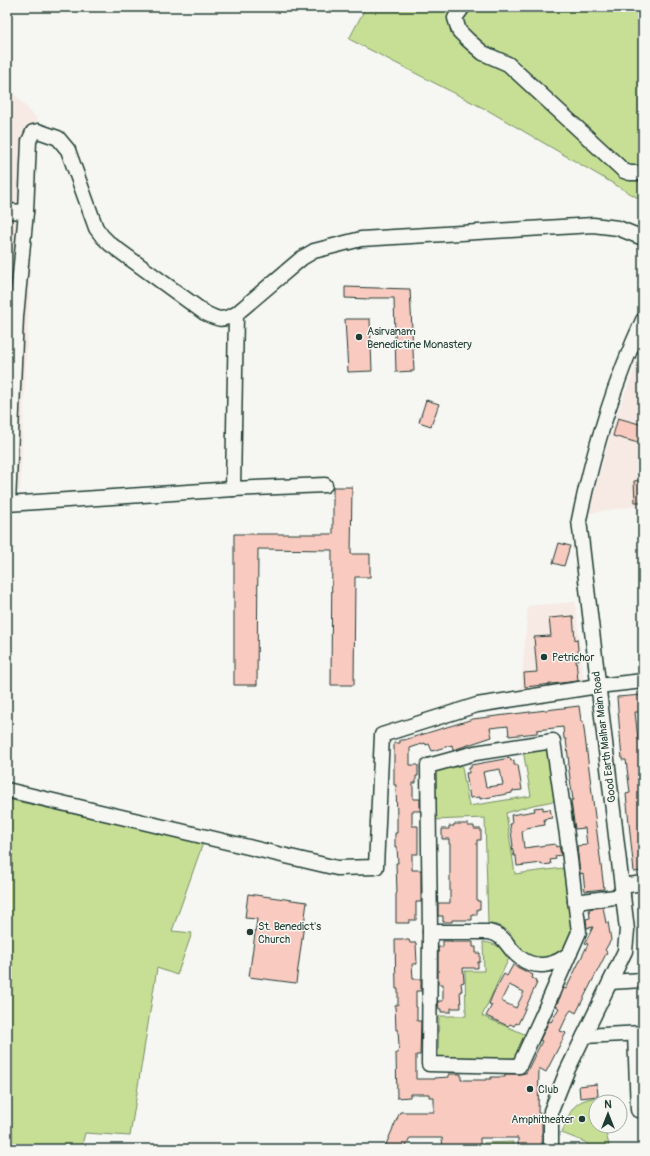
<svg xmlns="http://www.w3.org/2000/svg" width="650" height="1156" font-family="Pangolin,sans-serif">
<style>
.built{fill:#f7e9e3}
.green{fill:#c7df95;stroke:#738e64}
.building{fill:#f9cac0;stroke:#1f3d34;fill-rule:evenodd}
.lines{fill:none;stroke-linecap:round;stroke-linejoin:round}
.minor-casing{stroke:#1f3d34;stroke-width:17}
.minor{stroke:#f6f6f2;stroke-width:14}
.poi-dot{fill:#1f3d34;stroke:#f6f6f2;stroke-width:1.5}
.labels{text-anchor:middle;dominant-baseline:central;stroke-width:3;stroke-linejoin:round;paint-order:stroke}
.poi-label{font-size:11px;fill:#1f3d34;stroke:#f6f6f2;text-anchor:start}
.street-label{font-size:11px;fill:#1f3d34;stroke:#f6f6f2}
</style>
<rect width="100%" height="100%" fill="#f6f6f2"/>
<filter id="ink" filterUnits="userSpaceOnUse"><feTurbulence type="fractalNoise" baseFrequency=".025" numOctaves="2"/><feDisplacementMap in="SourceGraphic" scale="8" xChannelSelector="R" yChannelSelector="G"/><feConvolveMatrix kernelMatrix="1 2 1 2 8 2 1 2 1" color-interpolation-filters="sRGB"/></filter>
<g filter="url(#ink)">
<g class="built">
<polygon points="7,86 37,119 20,491 7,490"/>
<polygon points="643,346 643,505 589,513 597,482 617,414"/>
<polygon points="575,602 584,683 521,689 528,606"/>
</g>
<g class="green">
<polygon points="366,7 643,7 643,201 489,111 349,39"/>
<polygon points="550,746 559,800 533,805 506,813 515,874 563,868 573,930 564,950 554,957 535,959 524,953 516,944 511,934 507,930 498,925 488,924 485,818 432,820 431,770 461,762 469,806 531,796 523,750"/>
<polygon points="7,799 203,843 172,931 192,933 177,975 157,968 130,1136 85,1133 81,1149 7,1149"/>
<path d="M483,942C495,943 503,948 509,958L482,1016L529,1036L518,1061L438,1060L439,1016H466L465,971H484Z"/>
<path d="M592,1098H598L599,1102H596V1126H604L609,1145L603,1149H593L585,1142L562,1133C569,1115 571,1102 592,1098Z"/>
<polygon points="513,1142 513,1149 484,1149 484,1143"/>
</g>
<g class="building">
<polygon points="345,287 410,289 414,371 396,372 394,298 369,298 369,299 345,298"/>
<polygon points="345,319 370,319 372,371 348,372"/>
<polygon points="426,400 439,404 431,426 419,422"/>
<polygon points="618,418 643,425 643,440 642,444 613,436"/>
<polygon points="643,480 643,502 635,502 634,481"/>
<polygon points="333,487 352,487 351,554 370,554 370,577 355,577 354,685 331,685 332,550 258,549 257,685 234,685 234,534 333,534"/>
<polygon points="559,543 570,546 564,566 553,563"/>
<polygon points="573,616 575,640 577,639 579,660 576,660 578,681 525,687 524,673 537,672 534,637 551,636 549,618"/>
<polygon points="643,695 643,712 635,712 638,739 643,739 643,871 634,872 626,794 630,793 626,760 622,760 617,697"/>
<polygon points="579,706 581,721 583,721 604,889 585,891 583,873 580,874 577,846 587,845 585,828 575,829 571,801 573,800 568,764 569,764 566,739 564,739 563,727 537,730 537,733 509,736 508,726 490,728 492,737 453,750 452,745 432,751 429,744 426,745 425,743 410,748 410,765 418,765 418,776 416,776 416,783 413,783 413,799 420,799 420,811 412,811 412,826 418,826 418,854 412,854 412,870 421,870 421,902 416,902 416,920 409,920 409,923 396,923 396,894 397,893 396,863 398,863 397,847 395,847 395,833 397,833 397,818 396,785 394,785 394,743 400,743 400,740 404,740 473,719"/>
<path d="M510,758L511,761L514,760V765H518L522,790L512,791V793L480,799V797L470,798L466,773H469V768H471V765ZM500,769L503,785L486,787L483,772Z"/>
<polygon points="543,807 543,810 550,809 552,818 544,819 545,825 526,828 526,830 522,831 524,848 555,844 556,847 559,846 561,855 555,856 556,859 550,860 551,864 542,865 542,863 517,866 516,856 514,856 512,846 513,846 510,824 512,824 511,815 535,811 534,808"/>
<polygon points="454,824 468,824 468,826 474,826 474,829 481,829 481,840 477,840 477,901 480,901 480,909 477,909 477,915 472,915 472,920 452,920 452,922 443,922 443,916 438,916 438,903 450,903 450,844 449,844 449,839 442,839 442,829 449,829 449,826 454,826"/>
<polygon points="248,894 307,902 296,983 249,977 257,919 245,918"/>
<polygon points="603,907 606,923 608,922 611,940 605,950 607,952 576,1013 571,1010 568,1014 560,1031 566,1033 546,1072 539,1068 538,1113 542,1113 542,1149 518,1149 518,1138 480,1138 480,1149 443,1149 442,1138 410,1138 405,1149 384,1149 400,1112 434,1112 434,1097 429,1097 429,1094 410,1094 410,1097 397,1098 396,1053 398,1053 399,1046 398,1030 396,1030 395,1005 398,1005 398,989 396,989 395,939 404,939 404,940 409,940 410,943 416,943 417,964 412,964 413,979 421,979 421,991 416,991 416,1007 417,1007 417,1021 421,1021 420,1055 416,1055 416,1079 435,1079 435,1078 449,1077 449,1074 461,1074 461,1080 486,1080 486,1079 491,1079 491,1077 505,1077 505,1074 519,1074 526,1073 542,1041 540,1040 549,1021 551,1022 559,1008 556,1006 562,993 564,988 566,989 588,944 585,943 593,927 587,928 586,919 590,918 589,909"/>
<polygon points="443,941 452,941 452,942 473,942 473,947 476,947 476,953 480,953 480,962 478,962 478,968 463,968 464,982 461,983 462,991 460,991 461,1008 451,1008 451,1012 441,1012 441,1009 439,1009 438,1001 443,1001 443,984 438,984 438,947 443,947"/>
<path d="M513,965L533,975L532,978L536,980L535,983H537L518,1024L516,1023L514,1026L510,1024L508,1026L486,1016L492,1005L489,1004L493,994L504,974L507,976ZM509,985L524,992L516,1008L501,1001Z"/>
<polygon points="597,1084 598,1096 580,1098 579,1086"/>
</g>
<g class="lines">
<g class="minor-casing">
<g id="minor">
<polyline points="463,7 455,18 459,31 468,40 483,53 508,64 624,171 630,173 643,173"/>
<polyline points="7,211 26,212"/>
<polyline points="233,489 236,314"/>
<polyline points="7,504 233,489 325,485"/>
<path d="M8,504L16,317L26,212L29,141L33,132L38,131L58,138L68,150L96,228L102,236L110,244L205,313C219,320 221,321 236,314L302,258L314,251L361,239L593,225L618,228L643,238"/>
<polygon points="553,741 567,835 579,932 543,1014 519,1066 429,1064 430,932 428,766 475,753"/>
<polyline points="7,790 337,868 376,867 382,735 477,705 598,686 643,681"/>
<polyline points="622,886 643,883"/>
<polyline points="575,902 623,896"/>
<path d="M430,932H489C507,936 506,947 519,957C535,970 555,966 570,953"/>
<polyline points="610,982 643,980"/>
<polyline points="635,1034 638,1110"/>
<polyline points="584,1036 643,1033"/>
<path d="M551,1149V1111L567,1071L625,951L627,930L579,520C593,452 614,383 643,320"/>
</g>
</g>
<use href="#minor" class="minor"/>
</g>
</g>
<g class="poi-dot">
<circle cx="359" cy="337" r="4"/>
<circle cx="544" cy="657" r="4"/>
<circle cx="250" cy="932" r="4"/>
<circle cx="530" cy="1089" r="4"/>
<circle cx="582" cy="1119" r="4"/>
</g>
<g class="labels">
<g class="poi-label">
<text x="367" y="331">Asirvanam<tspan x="367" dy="13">Benedictine Monastery</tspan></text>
<text x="552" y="657">Petrichor</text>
<text x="258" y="926">St. Benedict's<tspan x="258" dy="13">Church</tspan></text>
<text x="538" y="1089">Club</text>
<text x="574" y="1119" text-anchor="end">Amphitheater</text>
</g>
<g class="street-label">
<text transform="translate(604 737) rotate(-97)">Good Earth Malhar Main Road</text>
</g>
</g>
<rect width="650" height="1156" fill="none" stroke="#f6f6f2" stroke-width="24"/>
<rect x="12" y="12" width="626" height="1132" fill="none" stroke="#1f3d34" stroke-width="1.5" filter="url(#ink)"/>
<g transform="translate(608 1114)"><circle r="19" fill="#f6f6f2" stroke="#a0aca6"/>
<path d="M0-3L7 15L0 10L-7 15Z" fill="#1f3d34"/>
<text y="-6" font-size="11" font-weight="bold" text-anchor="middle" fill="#1f3d34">N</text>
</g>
</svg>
